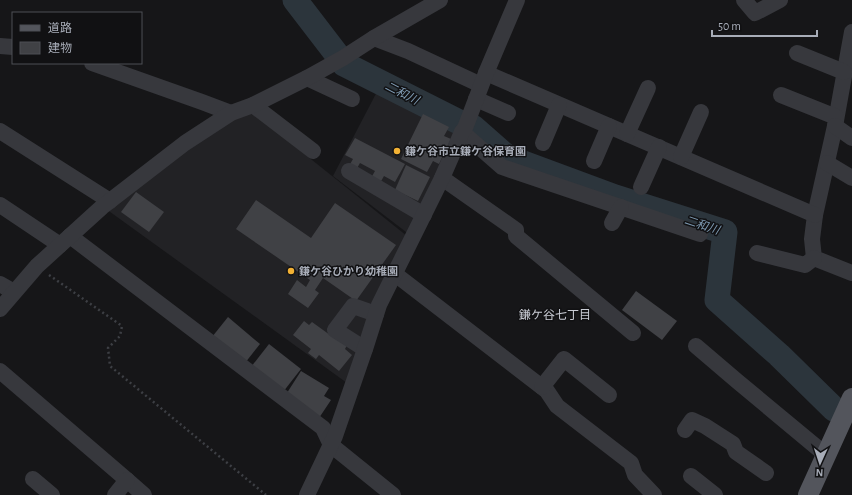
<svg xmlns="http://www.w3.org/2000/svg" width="852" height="495" font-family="'Alegreya Sans','Noto Sans JP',sans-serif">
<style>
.built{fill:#222225}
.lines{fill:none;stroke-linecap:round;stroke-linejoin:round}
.river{stroke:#2c353c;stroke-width:25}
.building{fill:#404145}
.path{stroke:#3d3f44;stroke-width:2.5;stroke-dasharray:2 3;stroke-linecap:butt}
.minor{stroke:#37383d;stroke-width:16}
.major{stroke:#53555c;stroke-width:20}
.poi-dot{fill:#f2b134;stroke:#111113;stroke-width:1.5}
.labels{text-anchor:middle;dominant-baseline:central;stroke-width:3;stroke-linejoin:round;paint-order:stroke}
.poi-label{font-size:11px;font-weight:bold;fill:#a8adb8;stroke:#111113;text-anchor:start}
.water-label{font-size:12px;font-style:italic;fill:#7f9bb3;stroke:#111113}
.neighbourhood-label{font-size:12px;fill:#c9ccd4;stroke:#111113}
</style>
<rect width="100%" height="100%" fill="#161618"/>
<g class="built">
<polygon points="380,86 459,126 410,235 333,176"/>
<polygon points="251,111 407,236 347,383 106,209 184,146"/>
</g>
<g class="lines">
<g class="river">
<polyline points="295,0 338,56"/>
<polyline points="344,64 459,122"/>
<polyline points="473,127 507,157 615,197 725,232 717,300 779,355 834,409"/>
</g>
</g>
<g class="building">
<polygon points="423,114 449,127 444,136 451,139 439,164 433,161 427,172 401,159"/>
<polygon points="355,138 405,164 395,182 384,176 380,183 371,178 375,171 360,163 356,170 349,166 353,159 345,155"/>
<polygon points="406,165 430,177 418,201 395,190"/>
<polygon points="136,192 164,212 149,232 121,212"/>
<polygon points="256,200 311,238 335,203 396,245 356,301 323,278 315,290 319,293 308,308 288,294 297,280 306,287 310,280 236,229"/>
<polygon points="636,291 677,321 662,340 622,310"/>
<polygon points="228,317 260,344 245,363 212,337"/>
<polygon points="304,321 309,325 312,322 330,335 347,345 345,349 352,355 339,371 319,355 316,359 308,353 311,349 293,335"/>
<polygon points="269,344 301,369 283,392 251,367"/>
<polygon points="301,371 329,388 324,396 331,400 319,418 285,396"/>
</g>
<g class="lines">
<polyline class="path" points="49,275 122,326 120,336 108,348 110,366 266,495"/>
<g class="minor">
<polyline points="744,0 755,13 780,0"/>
<polyline points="852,32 835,126 815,215 812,239 814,258 852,273"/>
<polyline points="374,38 408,51 481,85"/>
<polyline points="0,46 13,47"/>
<polyline points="797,53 844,72"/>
<polyline points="92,63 202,102 231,113"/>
<polyline points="486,73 815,215"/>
<polyline points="307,78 352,99"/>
<polyline points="781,95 836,117"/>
<polyline points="476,99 508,113"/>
<polyline points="253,105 313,151"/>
<polyline points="835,126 852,138"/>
<polyline points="0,131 110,201"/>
<polyline points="462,132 502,167 700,234"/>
<polyline points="627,134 648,88"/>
<polyline points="543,143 559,105"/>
<polyline points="681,157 701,112"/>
<polyline points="594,161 609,126"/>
<polyline points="827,163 852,178"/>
<polyline points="349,171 424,215"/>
<polyline points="442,178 516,230 516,236 633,333"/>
<polyline points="641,187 659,147"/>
<polyline points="0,205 60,245"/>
<polyline points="612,223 621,207"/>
<polyline points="70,236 323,428 331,445 393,495"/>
<polyline points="757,253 805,265 814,258"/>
<polyline points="395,274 547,391 557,406 631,463 635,475 654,495"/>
<polyline points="0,284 14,292"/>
<polyline points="0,309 37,266 102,207 185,143 231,113 253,105 307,78 343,58 374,38 440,0"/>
<polyline points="696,346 737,381 826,455"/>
<polyline points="365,349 335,330 353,306 376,314"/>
<polyline points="0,371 127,480 144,495"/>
<polyline points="542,387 564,359 609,395"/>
<polyline points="685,430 692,420 705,426 733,444 736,452 766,473"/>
<polyline points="691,476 715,495"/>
<polyline points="33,479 52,495"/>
<polyline points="115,495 127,480"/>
<polyline points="307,495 335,436 365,349 379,305 442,178 462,132 465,128 486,73 517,0"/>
</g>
<polyline class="major" points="808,495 852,398"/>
</g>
<g class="poi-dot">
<circle cx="397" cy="151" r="4"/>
<circle cx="291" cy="271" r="4"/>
</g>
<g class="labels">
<g class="poi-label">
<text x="405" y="151">鎌ケ谷市立鎌ケ谷保育園</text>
<text x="299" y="271">鎌ケ谷ひかり幼稚園</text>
</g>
<g class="water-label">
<text transform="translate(402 93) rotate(27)">二和川</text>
<text transform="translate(702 225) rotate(18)">二和川</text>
</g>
<g class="neighbourhood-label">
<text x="555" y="315">鎌ケ谷七丁目</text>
</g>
</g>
<rect x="12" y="12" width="130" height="52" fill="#111113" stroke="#4d4f55"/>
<rect x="20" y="25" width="20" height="6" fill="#53555c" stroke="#4d4f55"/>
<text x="48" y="32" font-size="12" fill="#a8adb8">道路</text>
<rect x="20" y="42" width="20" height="12" fill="#404145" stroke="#4d4f55"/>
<text x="48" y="52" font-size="12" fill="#a8adb8">建物</text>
<g transform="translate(820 463) rotate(183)" stroke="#111113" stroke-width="3" paint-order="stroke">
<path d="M0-3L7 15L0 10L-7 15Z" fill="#a8adb8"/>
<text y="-6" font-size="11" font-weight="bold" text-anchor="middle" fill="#a8adb8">N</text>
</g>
<path d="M712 30v6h105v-6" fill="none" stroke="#a8adb8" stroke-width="2"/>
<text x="718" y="30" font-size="12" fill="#a8adb8" stroke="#111113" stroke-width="3" paint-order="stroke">50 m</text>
</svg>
